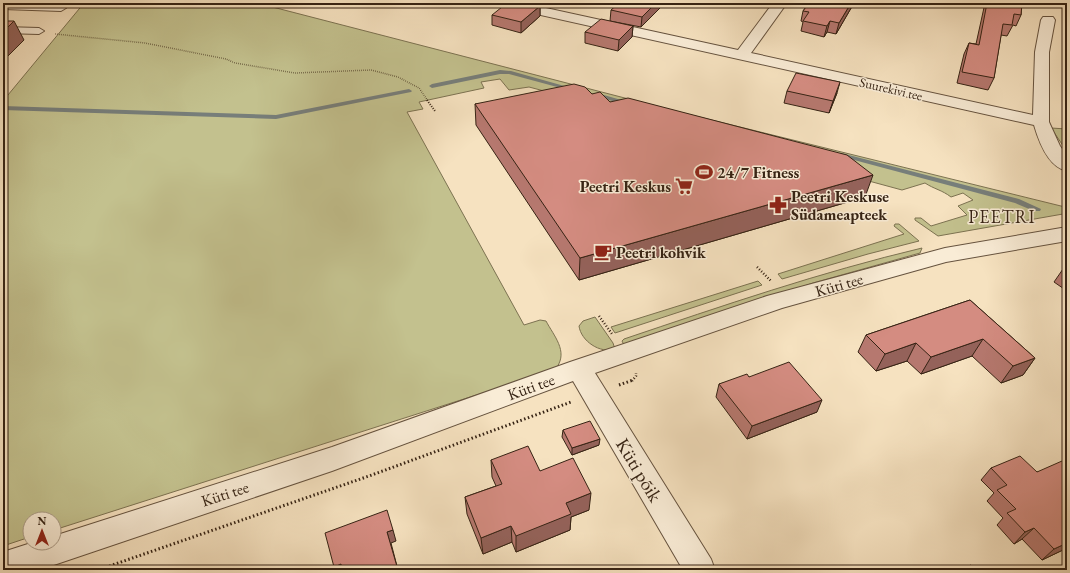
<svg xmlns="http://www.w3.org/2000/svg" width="1070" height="573" font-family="'EB Garamond',serif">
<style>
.green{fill:#c3c18e;stroke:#7c7251}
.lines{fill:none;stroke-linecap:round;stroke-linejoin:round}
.stream{fill:#777e7a;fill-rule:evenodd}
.service-casing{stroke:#66533f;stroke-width:2}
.minor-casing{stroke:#66533f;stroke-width:2}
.path-far3{stroke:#362314;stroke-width:1.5;stroke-dasharray:0.5 1.5;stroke-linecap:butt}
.path-far2{stroke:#362314;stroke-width:2;stroke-dasharray:1 1.5;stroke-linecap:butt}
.path-far1{stroke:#362314;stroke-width:2.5;stroke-dasharray:1 2;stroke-linecap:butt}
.path{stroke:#362314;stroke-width:3;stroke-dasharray:1.5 2.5;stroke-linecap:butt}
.service{fill:#f9ecd6;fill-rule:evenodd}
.minor{fill:#f9ecd6;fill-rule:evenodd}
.wall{fill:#b6786f;stroke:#362314}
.shaded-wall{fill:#94625a;stroke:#362314}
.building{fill:#d48c81;stroke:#362314}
.labels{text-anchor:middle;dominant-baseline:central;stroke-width:3;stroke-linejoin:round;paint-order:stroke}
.far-street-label{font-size:13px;fill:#362314;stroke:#f9ecd6}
.poi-label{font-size:16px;font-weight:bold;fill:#362314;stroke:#f9ecd6;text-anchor:start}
.street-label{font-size:16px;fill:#362314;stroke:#f9ecd6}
.quarter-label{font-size:18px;letter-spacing:1px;fill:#362314;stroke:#f9ecd6}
.near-street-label{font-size:19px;fill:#362314;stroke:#f9ecd6}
</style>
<rect width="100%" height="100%" fill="#f6e2c0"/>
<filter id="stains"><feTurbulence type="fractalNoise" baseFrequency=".005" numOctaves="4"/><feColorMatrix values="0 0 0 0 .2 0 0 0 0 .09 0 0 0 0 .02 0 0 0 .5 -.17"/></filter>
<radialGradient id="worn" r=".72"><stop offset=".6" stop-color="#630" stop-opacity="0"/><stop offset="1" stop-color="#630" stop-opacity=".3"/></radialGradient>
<g class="green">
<path d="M84,3H257L679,112L1065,207L1063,214L938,236L915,220V218H921L931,226L967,215L958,206L973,200L963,193L951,197C942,190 934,189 925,183L902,190L629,116L631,114L529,87L509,90L500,79L481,82L484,88L419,102L423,109L407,112L524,325L540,320L546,321C554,336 568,351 557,367L536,376L54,530V519H30V537L3,546V101Z"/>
<polygon points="1051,128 1067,129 1067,151 1066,150"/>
<polygon points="895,224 899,224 919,241 868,254 782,279 778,274 904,234 894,226"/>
<path d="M922,248L920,253L813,283L624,345L622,341L624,339C722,306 821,272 922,248Z"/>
<polygon points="758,281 762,285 615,333 611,327"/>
<path d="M595,317L613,343L615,349C600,354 581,341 579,326L583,321Z"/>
</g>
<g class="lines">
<g class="stream">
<polygon points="500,70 511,71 575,89 572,91 509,74 500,74 432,88 429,86 432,84"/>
<polygon points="409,89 412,91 411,92 276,119 3,110 3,106 276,115"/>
<polygon points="597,93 628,102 629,103 626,105 595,96 595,94"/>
<polygon points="841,153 1019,199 1041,209 1040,211 1034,211 1015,203 839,156 839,154"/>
</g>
<g class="service-casing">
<g id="service">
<polygon points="3,3 61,5 66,8 61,11 3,9"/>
<polygon points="3,27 39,28 44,31 39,34 3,33"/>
</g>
</g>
<g class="minor-casing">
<g id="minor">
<path d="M498,3H523L738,50L773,3H787L751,53L1033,115L1035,52L1041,20L1043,17H1053L1055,20L1049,52V122L1060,146L1067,156V171C1048,167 1039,142 1034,125L505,7L500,6Z"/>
<polygon points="1067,227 1067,241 946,262 782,308 595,373 711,559 715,570 683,570 573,381 332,471 39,570 3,570 3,552 31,543 54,543 54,536 332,447 570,362 767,296 945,248"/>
</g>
</g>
<polyline class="path-far3" points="55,34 145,43 226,59 235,63 295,73 371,70 398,77 419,88 428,101"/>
<polyline class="path-far2" points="427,100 435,111"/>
<g class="path-far1">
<polyline points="757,267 771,281"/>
<polyline points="599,316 612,334"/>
<polyline points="632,381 636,376 636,373"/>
</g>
<g class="path">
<polyline points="619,385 633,380"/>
<polyline points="98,570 369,476 571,402"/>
</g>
<use href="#service" class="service"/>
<use href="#minor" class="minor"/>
</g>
<g class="wall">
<polygon points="530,3 556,3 551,8"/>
<polygon points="665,3 641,27 610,21 611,10"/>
<polygon points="809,3 854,3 836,34 827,32 824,37 801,31 803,22 801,21 803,11"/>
<polygon points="985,3 1022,3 1021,15 1016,26 1013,25 1007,36 1001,35 994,78 988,90 957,83 964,54 969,43 976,44"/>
<polygon points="540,6 540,16 521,33 492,25 492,15"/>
<polygon points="633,26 632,37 618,51 585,43 585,32"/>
<polygon points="787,91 837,93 829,113 784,103"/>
<polygon points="592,94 610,102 865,197 579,280 476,125 475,104"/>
<polygon points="1067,268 1067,291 1054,282 1063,269"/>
<polygon points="970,300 1035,358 1023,375 1001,383 972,356 921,374 907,361 876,371 858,352 866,335"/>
<polygon points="749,377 817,412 747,439 716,397 719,384"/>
<polygon points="563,430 599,445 572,455 562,437"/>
<polygon points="491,460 540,471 589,510 571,517 570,530 516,552 512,542 483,554 467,514 465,497 496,486 492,477"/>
<polygon points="1067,465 1067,551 1065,549 1042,560 1022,539 1014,544 997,525 1003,518 987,501 994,493 981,480 991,468 1037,472"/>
</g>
<g class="shaded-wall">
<polygon points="551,3 556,3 551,8"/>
<polygon points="656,3 665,3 641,27 642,17"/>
<polygon points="851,3 854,3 836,34 839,23"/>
<polygon points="540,6 540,16 521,33 521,22"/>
<polygon points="14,21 24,40 3,61 3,32"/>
<polygon points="830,21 827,32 824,37 827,26"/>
<polygon points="633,26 632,37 618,51 619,40"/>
<polygon points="840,82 837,93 829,113 833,101"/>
<polygon points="873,175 865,197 579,280 580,258"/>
<polygon points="983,339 972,356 921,374 931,357"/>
<polygon points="916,343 907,361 876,371 885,354"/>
<polygon points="1035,358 1023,375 1001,383 1013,366"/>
<polygon points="822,400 817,412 747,439 752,426"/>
<polygon points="600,439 599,445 572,455 572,448"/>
<polygon points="591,493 589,510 571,517 570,530 516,552 516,536 566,503"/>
<polygon points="511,526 512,542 483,554 481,538"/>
<polygon points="1034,528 1022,539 1014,544 1025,532"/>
<polygon points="393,530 396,541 391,543 398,570 397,570 387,532"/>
<polygon points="1067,543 1067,547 1065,549 1042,560 1054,549"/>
<polygon points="341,564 343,570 335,570 334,567"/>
</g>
<g class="building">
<polygon points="507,3 527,3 540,6 521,22 492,15"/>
<polygon points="619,3 656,3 642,17 611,10"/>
<polygon points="809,3 851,3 839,23 830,21 827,26 803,21 809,12 803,11"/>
<polygon points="987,3 1022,3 1021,15 1014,14 1012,25 1003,24 994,78 962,72 969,43 979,45"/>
<polygon points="601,19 633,26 619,40 585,32"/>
<polygon points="3,21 14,21 3,32"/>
<polygon points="796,73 840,82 833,101 787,91"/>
<polygon points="574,84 585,87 592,94 600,92 610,102 628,98 847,155 873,175 580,258 475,104"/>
<polygon points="1067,268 1067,272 1063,269"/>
<polygon points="970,300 1035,358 1013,366 983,339 931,357 916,343 885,354 866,335"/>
<polygon points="789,362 822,400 752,426 719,384 747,374 749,377"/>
<polygon points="590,421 600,439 572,448 563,430"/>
<polygon points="528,446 540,471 573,458 591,493 566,503 571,514 516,536 511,526 481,538 465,497 502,484 491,460"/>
<polygon points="1020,456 1037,472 1062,461 1067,465 1067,543 1054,549 1034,528 1025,532 1007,513 1016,509 997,490 1007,485 991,468"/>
<polygon points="387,510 393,530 387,532 398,570 342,570 341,564 334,567 325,533"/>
<polygon points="971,565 975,570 959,570"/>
</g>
<defs>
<g id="stadium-bare" transform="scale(1.38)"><path d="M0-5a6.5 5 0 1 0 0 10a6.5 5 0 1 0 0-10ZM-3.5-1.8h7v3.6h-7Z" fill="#8f2418" stroke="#f9ecd6" stroke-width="2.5" paint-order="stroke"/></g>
<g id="supermarket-bare" transform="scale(1.38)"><path d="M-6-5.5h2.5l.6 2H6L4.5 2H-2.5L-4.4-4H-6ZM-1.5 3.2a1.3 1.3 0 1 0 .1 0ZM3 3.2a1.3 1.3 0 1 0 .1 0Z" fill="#8f2418" stroke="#f9ecd6" stroke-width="2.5" paint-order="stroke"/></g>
<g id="pharmacy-bare" transform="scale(1.38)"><path d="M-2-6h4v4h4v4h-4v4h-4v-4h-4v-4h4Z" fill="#8f2418" stroke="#f9ecd6" stroke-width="2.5" paint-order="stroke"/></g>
<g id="cafe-bare" transform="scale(1.38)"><path d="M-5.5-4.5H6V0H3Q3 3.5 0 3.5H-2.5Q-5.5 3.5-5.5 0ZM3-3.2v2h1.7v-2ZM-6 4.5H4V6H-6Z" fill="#8f2418" stroke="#f9ecd6" stroke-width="2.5" paint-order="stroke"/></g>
</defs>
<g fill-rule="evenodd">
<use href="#stadium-bare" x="704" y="172"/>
<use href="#supermarket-bare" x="684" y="186"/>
<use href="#pharmacy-bare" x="778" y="205"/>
<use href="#cafe-bare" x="603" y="252"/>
</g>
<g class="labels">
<g class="far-street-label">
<text transform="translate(891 89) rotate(13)">Suurekivi tee</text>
</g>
<g class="poi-label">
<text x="717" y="172">24/7 Fitness</text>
<text x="671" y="186" text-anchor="end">Peetri Keskus</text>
<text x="791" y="196">Peetri Keskuse<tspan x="791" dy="18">Südameapteek</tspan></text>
<text x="616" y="252">Peetri kohvik</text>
</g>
<g class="street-label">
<text transform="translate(839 285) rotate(-16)">Küti tee</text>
<text transform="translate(531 387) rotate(-20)">Küti tee</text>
<text transform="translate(225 494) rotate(-18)">Küti tee</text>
</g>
<g class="quarter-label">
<text x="1002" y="216">PEETRI</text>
</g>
<g class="near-street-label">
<text transform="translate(639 470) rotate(59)">Küti põik</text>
</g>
</g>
<rect width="1070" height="573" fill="none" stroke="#f6e2c0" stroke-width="16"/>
<rect x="4" y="4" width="1062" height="565" fill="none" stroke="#362314" stroke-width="2"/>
<rect x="8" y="8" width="1054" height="557" fill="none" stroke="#362314"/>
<g transform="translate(42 531)"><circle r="19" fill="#f9ecd6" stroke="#ab9c88"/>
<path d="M0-3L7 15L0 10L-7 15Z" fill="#8f2418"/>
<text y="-6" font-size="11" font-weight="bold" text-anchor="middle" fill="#362314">N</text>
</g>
<rect width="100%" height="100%" filter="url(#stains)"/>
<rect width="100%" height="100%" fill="url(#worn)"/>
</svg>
